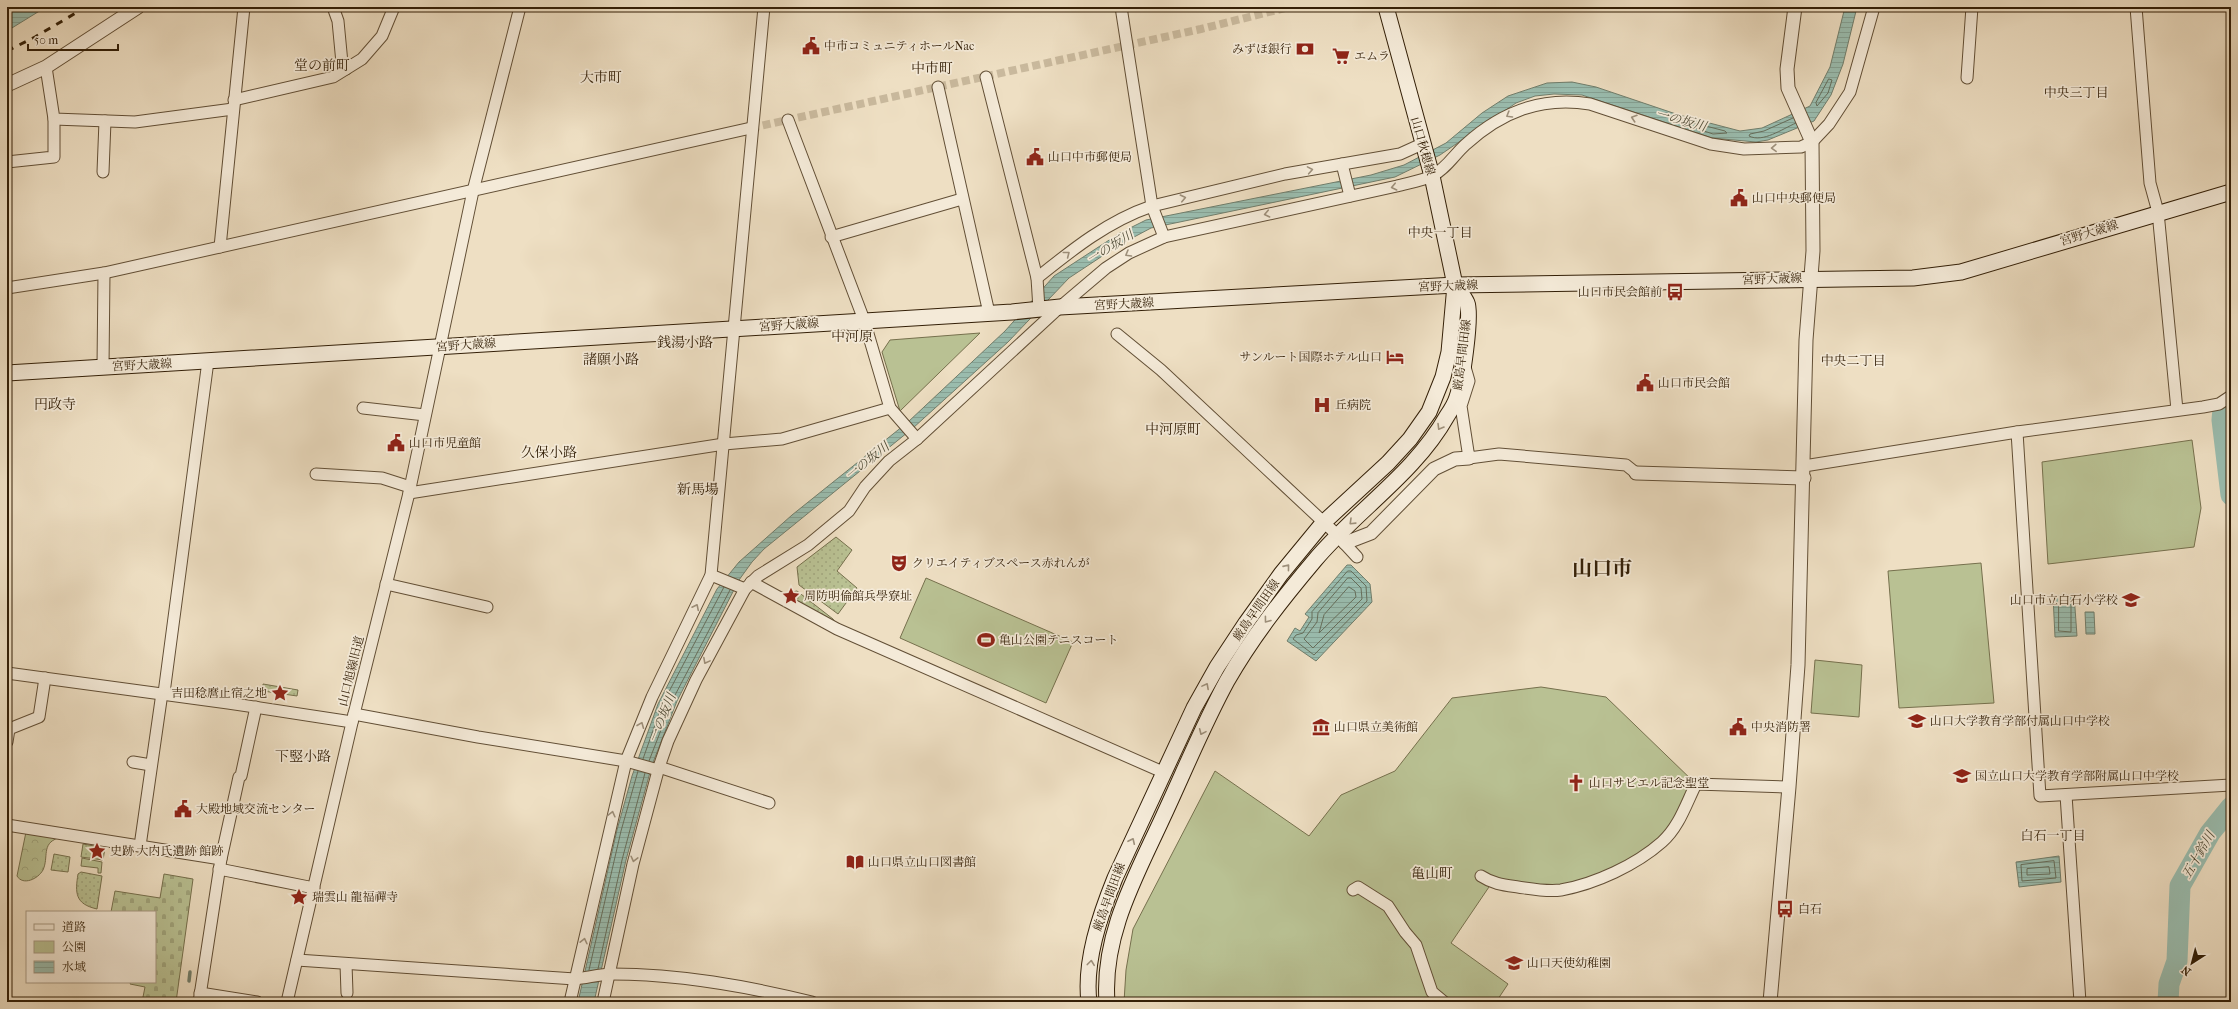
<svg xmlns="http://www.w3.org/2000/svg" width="2238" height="1009" font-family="'IM FELL French Canon','Noto Serif JP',serif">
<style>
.grass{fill:url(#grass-dots);stroke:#76704d}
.forest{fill:url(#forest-crowns);stroke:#76704d}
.cemetery{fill:url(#cemetery-stones);stroke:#76704d}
.park{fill:#b9c193;stroke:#76704d}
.water{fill:url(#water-rules);stroke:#717e6c}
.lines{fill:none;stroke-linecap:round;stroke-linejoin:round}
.shore{stroke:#666e5b;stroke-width:1}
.stream{stroke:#717e6c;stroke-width:3.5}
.river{stroke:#9abdaf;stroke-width:21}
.pedestrian-tunnel{stroke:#c9b99d;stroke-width:8;stroke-dasharray:8 4;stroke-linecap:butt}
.minor-casing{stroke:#624f36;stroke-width:13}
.tertiary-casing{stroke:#624f36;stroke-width:15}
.secondary-casing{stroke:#331f07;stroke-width:17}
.minor{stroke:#f4ead8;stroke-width:11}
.tertiary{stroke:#f4ead8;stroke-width:13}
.secondary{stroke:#f4ead8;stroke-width:15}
.rail{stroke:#331f07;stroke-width:3;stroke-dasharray:7 7;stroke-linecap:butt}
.oneway{stroke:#9d8f7a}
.labels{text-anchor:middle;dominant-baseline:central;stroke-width:3.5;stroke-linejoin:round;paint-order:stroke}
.poi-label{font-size:12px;fill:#331f07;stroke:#f4ead8;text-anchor:start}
.street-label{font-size:12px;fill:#331f07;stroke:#f4ead8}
.neighbourhood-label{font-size:13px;fill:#331f07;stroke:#f4ead8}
.water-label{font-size:13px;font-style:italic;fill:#524e39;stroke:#f4ead8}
.quarter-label{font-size:14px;fill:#331f07;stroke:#f4ead8}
.town-label{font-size:20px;font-weight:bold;fill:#331f07;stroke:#f4ead8}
</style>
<defs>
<pattern id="grass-dots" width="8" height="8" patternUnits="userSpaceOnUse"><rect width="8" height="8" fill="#b9c193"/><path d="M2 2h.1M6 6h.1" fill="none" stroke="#a0a57d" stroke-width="1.8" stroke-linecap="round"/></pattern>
<pattern id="forest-crowns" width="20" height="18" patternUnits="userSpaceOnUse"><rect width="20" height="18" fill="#b9c193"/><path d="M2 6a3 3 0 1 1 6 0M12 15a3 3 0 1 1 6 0" fill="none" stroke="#a0a57d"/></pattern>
<pattern id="cemetery-stones" width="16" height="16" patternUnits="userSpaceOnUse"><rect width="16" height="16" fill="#b9c193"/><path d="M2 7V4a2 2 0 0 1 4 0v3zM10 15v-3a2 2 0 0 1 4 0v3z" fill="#a0a57d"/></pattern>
<pattern id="water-rules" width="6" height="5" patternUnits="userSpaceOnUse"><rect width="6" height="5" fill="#9abdaf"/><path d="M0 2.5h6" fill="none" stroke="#85a295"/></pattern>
</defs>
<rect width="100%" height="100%" fill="#eedfc3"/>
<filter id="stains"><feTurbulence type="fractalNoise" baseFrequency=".005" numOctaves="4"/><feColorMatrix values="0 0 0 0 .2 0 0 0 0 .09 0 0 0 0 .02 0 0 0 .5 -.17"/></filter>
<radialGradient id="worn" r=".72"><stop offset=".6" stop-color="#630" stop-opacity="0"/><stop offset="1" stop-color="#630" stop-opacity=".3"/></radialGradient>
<g class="grass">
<polygon points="836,537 852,550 837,571 857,588 838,614 799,585 797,567"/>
<polygon points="797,591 833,619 835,622 782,594"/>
<polygon points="263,684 298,690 297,696 263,691"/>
<polygon points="83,844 105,848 103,860 81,857"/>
<polygon points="54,854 70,857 68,872 51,870"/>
<path d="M81,872L102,876L97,909C75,904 75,893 78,874Z"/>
</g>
<g class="forest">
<path d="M26,832L58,838C41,844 49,857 43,870C38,879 23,886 17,876Z"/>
<polygon points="82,858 102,862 101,873 98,873 98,868 81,866"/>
</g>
<polygon class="cemetery" points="164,874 193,879 176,1002 142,1002 145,987 130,984 131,982 155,982 155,912 111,912 115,891 160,898"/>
<g class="park">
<polygon points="980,333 900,411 882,352 890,340"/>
<polygon points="2192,440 2201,508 2194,547 2048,564 2042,462"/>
<polygon points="1981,563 1994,703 1899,708 1888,571"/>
<polygon points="926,578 1073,642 1046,703 900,638"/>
<polygon points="1815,660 1862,665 1859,717 1811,713"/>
<polygon points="1541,687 1606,697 1696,784 1677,823 1632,864 1560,890 1491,884 1451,943 1508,984 1498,999 1501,1002 1124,1002 1126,970 1133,929 1215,771 1309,836 1341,795 1395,771 1452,698"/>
</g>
<g class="water">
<polygon points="7,7 46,7 7,31"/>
<polygon points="1845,7 1857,7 1843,64 1831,95 1814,121 1768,140 1756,142 1712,138 1582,95 1554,94 1535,96 1516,103 1440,155 1395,177 1151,228 1119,245 1069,278 1008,342 913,428 764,549 752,562 739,580 677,701 652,765 626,860 594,1002 578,1002 617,830 632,776 658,704 717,589 739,562 792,515 908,422 1005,331 1054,276 1120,233 1146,220 1371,175 1404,165 1446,143 1482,113 1508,96 1547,83 1572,82 1596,87 1679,115 1740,131 1762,128 1810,106 1830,67"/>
<polygon points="1347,565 1351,565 1370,584 1372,602 1316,661 1287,641 1295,628 1300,631 1309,617 1305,614"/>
<polygon points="2074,594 2077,636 2055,637 2053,596"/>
<polygon points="2094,612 2095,634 2086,634 2085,612"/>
<polygon points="2059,856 2061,882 2019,887 2016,862"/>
</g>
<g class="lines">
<g class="shore">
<polygon points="1829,79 1832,80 1828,93 1817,106 1816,103"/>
<path d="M1793,118L1764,131L1750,134L1749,136C1763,143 1782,129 1796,123"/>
<polygon points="1679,119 1725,131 1727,133 1713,134 1677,122 1676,120"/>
<polygon points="1348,571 1351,571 1366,586 1367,601 1314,655 1293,639 1296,635 1303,633 1312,619 1312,612"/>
<polygon points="1348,578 1351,578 1361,588 1362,599 1313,648 1304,639 1317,622 1318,613"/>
<polygon points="1349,587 1355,591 1356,597 1319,633 1324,615"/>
<polygon points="2059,599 2071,600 2071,632 2059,631"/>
<polyline points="643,759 662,705 724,587"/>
<polyline points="649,761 673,699 730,590"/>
<polygon points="2054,861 2056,878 2022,881 2021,865"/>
<polygon points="2049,867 2050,874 2027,875 2027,869"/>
<polyline points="598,969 622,860 645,773"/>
<polyline points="589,970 621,831 638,771"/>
</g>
<polyline class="stream" points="189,981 190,972"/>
<g class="river">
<polyline points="2231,405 2223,409 2222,420 2231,495"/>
<polyline points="2168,1002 2169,984 2177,961 2180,886 2210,833 2231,807"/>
</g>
<polyline class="pedestrian-tunnel" points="751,128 1201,29 1289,7"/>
<g class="minor-casing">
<g id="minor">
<polyline points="333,7 338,21 342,63 346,69"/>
<polyline points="1121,7 1152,206 1164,237"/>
<polyline points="2136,7 2150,183 2158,212 2177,410"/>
<polyline points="46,67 54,119 135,122 233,109"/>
<polyline points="986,77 1037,278 1039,309"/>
<polyline points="1967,78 1972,7"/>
<polyline points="938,87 989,313"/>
<polyline points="234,100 333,77 362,59 382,36 394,7"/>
<polyline points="788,120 864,320 890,408 917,439"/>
<polyline points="7,162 54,157 54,119"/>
<polyline points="1342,164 1350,196"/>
<polyline points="103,172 105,121"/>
<polyline points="831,237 962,199"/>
<polyline points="220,247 244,7"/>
<path d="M1037,278C1073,249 1108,221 1152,206L1285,174L1400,154L1422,144"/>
<polyline points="7,288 104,273 751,128"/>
<polyline points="1117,334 1161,370 1332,530 1357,557"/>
<polyline points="103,367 104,273"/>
<polyline points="1465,367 1469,381 1461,406 1469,458 1499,454 1626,465 1636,473"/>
<polyline points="363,408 425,415"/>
<polyline points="2017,432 2040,796 2231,785"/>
<polyline points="1804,466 2017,432 2203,407 2219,404 2231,396"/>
<polyline points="316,474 382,478 410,487"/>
<polyline points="409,493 724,444 782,439 890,408"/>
<polyline points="711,575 745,589"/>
<polyline points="751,582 837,629 1165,773"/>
<polyline points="386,584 487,607"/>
<polyline points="7,673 228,703 352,722"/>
<polyline points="164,693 208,361"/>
<polyline points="354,714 478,737 626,761 658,770"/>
<polyline points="7,742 9,729 39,717 45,678"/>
<polyline points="133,762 151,765"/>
<polyline points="659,767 769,803"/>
<polyline points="2066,795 2080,1002"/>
<polyline points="7,825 221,859"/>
<polyline points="140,846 162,693"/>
<polyline points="219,869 314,888"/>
<path d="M1481,876C1493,884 1504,885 1518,887C1532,889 1547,892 1561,890C1595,884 1636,865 1662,842C1679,827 1686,804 1696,784L1789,787"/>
<polyline points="1353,890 1358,887 1388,906 1405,932 1416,945 1432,992 1444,1002"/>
<path d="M297,960L575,979C587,978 600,974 612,974C680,974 746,986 812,1002"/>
<polyline points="346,964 347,993"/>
<polyline points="200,993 257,1002"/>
<polyline points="199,1002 221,859 239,777 241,776 256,707"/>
<polyline points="287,1002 354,714 409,493 473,191 520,7"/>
<polyline points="570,1002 626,761 652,697 711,575 764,7"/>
<path d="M603,1002L633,864L659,767L668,741L696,680L745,589L758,576L808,545L849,511L865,487L889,461L917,439L1060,307L1106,268L1129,253L1164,237L1397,186C1408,183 1421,181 1432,176C1446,169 1454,155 1465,145C1501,112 1541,96 1590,104L1711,144L1744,149L1801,147L1812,142L1829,124L1850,92L1874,7"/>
</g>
</g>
<g class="tertiary-casing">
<g id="tertiary">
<polyline points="7,85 46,67 138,7"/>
<polyline points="1636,473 1804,478"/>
<polyline points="1345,543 1371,533 1434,469 1455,459 1469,458"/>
<polyline points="1770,1002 1789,787 1798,665 1806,340 1813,251 1812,142 1788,88 1787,69 1795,7"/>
</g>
</g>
<g class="secondary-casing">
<g id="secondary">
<polyline points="7,373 1012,312 1060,307 1455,285 1913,278 1961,272 2231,192"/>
<path d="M1089,1002C1084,962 1100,915 1115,878L1194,708L1217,667L1246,623L1281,574L1323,523L1388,463L1410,439L1429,412L1443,377L1449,352L1455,285L1432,176L1386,7"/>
<path d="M1107,1002C1102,935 1136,876 1163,817C1184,772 1203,725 1227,681C1252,637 1283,598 1315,560C1357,510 1415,473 1447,416C1451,410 1455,404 1457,397C1462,383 1472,315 1467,303C1464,296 1459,291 1455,285"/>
</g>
</g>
<use href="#minor" class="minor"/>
<use href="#tertiary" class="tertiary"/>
<use href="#secondary" class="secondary"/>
<polyline class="rail" points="7,51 35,37 86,7"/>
</g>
<defs><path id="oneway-chevron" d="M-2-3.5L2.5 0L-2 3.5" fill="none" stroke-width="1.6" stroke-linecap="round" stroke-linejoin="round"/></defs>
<g class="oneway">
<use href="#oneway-chevron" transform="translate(1509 115) rotate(149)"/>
<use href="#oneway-chevron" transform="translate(1634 118) rotate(-162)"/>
<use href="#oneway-chevron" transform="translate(1774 148) rotate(178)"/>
<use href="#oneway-chevron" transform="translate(1310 170) rotate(-10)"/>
<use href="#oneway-chevron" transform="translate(1394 187) rotate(167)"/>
<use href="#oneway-chevron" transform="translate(1183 198) rotate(-13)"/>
<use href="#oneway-chevron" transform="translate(1267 214) rotate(168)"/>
<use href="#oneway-chevron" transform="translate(1067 254) rotate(-38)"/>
<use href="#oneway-chevron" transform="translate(1128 254) rotate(150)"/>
<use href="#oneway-chevron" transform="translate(1440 427) rotate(121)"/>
<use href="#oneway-chevron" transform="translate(1352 522) rotate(136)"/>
<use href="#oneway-chevron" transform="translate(1287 567) rotate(-51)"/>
<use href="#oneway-chevron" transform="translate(696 607) rotate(-64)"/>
<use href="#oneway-chevron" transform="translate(1267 620) rotate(127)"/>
<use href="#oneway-chevron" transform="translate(706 661) rotate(118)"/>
<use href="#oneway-chevron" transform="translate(1206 686) rotate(-62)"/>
<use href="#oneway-chevron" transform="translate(641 725) rotate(-68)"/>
<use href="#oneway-chevron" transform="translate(1202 732) rotate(114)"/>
<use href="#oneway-chevron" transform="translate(612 814) rotate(-76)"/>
<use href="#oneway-chevron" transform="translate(1132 841) rotate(-65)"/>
<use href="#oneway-chevron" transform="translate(634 859) rotate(104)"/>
<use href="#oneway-chevron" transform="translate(584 941) rotate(-77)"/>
<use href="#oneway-chevron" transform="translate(1091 963) rotate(-83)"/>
</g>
<defs>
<g id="civic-bare" transform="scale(1.38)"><path d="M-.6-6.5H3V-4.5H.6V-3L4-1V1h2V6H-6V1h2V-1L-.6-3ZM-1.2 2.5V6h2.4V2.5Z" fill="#8f2418" stroke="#f4ead8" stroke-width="2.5" paint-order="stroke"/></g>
<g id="bank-bare" transform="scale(1.38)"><path d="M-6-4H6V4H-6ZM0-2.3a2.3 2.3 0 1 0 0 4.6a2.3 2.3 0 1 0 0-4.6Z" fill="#8f2418" stroke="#f4ead8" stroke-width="2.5" paint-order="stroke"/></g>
<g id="supermarket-bare" transform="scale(1.38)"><path d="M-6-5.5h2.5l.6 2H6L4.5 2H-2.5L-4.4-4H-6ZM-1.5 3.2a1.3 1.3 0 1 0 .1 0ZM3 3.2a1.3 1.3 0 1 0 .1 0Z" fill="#8f2418" stroke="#f4ead8" stroke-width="2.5" paint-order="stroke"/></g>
<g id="bus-bare" transform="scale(1.38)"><path d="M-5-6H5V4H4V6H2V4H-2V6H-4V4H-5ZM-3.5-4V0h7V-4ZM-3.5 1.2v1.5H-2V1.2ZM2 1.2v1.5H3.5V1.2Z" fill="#8f2418" stroke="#f4ead8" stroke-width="2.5" paint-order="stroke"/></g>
<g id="hotel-bare" transform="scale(1.38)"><path d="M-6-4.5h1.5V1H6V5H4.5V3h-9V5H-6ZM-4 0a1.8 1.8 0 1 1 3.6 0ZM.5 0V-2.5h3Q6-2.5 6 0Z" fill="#8f2418" stroke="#f4ead8" stroke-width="2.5" paint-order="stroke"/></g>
<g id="hospital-bare" transform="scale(1.38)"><path d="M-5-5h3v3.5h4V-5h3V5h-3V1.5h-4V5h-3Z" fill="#8f2418" stroke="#f4ead8" stroke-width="2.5" paint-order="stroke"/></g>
<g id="theatre-bare" transform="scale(1.38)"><path d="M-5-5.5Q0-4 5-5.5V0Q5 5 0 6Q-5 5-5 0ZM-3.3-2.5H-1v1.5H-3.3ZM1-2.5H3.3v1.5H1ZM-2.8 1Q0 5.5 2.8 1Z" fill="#8f2418" stroke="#f4ead8" stroke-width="2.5" paint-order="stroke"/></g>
<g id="sight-bare" transform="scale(1.38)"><path d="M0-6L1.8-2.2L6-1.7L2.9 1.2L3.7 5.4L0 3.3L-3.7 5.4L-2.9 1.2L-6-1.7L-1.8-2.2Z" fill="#8f2418" stroke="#f4ead8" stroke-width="2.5" paint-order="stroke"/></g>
<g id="school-bare" transform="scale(1.38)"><path d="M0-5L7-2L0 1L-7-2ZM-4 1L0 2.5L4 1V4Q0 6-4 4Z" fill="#8f2418" stroke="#f4ead8" stroke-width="2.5" paint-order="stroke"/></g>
<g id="stadium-bare" transform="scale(1.38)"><path d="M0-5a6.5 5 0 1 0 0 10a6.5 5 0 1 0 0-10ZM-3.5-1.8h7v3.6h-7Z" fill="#8f2418" stroke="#f4ead8" stroke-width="2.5" paint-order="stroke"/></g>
<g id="museum-bare" transform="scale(1.38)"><path d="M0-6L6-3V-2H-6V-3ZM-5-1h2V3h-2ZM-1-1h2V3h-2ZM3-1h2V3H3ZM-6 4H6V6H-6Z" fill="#8f2418" stroke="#f4ead8" stroke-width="2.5" paint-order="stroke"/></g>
<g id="church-bare" transform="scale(1.38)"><path d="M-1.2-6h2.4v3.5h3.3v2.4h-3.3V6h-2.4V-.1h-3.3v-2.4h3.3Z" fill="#8f2418" stroke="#f4ead8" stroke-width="2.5" paint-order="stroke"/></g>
<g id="library-bare" transform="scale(1.38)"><path d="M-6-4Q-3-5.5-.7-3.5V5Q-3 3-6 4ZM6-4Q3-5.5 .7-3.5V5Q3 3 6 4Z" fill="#8f2418" stroke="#f4ead8" stroke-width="2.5" paint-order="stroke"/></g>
</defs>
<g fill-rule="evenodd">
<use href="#civic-bare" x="811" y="46"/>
<use href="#bank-bare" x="1305" y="49"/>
<use href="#supermarket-bare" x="1341" y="56"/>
<use href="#civic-bare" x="1035" y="157"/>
<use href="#civic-bare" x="1739" y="198"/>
<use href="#bus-bare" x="1675" y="292"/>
<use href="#hotel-bare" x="1395" y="357"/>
<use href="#civic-bare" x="1645" y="383"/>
<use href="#hospital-bare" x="1322" y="405"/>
<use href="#civic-bare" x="396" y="443"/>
<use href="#theatre-bare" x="899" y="563"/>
<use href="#sight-bare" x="791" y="596"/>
<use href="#school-bare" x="2131" y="600"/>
<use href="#stadium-bare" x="986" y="640"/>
<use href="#sight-bare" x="280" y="693"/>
<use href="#school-bare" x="1917" y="721"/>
<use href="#museum-bare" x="1321" y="727"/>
<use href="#civic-bare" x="1738" y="727"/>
<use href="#school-bare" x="1962" y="776"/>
<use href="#church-bare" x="1576" y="783"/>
<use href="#civic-bare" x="183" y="809"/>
<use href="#sight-bare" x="97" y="851"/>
<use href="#library-bare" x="855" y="862"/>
<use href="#sight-bare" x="299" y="897"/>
<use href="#bus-bare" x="1785" y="909"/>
<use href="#school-bare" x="1514" y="963"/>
</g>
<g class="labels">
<g class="poi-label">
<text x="824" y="46">中市コミュニティホールNac</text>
<text x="1292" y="49" text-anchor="end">みずほ銀行</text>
<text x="1354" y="56">エムラ</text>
<text x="1048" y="157">山口中市郵便局</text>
<text x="1752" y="198">山口中央郵便局</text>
<text x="1662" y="292" text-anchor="end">山口市民会館前</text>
<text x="1382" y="357" text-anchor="end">サンルート国際ホテル山口</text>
<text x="1658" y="383">山口市民会館</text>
<text x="1335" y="405">丘病院</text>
<text x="409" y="443">山口市児童館</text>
<text x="912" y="563">クリエイティブスペース赤れんが</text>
<text x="804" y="596">周防明倫館兵學寮址</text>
<text x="2118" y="600" text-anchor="end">山口市立白石小学校</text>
<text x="999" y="640">亀山公園テニスコート</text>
<text x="267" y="693" text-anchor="end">吉田稔麿止宿之地</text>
<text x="1930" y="721">山口大学教育学部付属山口中学校</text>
<text x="1334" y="727">山口県立美術館</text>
<text x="1751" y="727">中央消防署</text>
<text x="1975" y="776">国立山口大学教育学部附属山口中学校</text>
<text x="1589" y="783">山口サビエル記念聖堂</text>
<text x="196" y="809">大殿地域交流センター</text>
<text x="110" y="851">史跡 大内氏遺跡 館跡</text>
<text x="868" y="862">山口県立山口図書館</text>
<text x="312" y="897">瑞雲山 龍福禪寺</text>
<text x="1798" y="909">白石</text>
<text x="1527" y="963">山口天使幼稚園</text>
</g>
<g class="street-label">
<text transform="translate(1423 146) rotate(74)">山口秋穂線</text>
<text transform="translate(2089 233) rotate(-17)">宮野大歳線</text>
<text transform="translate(1772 279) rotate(-2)">宮野大歳線</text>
<text transform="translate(1448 286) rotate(-2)">宮野大歳線</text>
<text transform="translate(1124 304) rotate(-3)">宮野大歳線</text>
<text transform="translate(789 325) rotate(-4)">宮野大歳線</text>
<text transform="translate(466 345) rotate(-4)">宮野大歳線</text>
<text transform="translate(1462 355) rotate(-83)">厳島早間田線</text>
<text transform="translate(142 365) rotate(-3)">宮野大歳線</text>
<text transform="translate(1256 610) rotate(-55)">厳島早間田線</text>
<text transform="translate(351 671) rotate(-76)">山口旭線旧道</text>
<text transform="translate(1109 897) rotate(-70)">厳島早間田線</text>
</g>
<g class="neighbourhood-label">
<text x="2076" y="92">中央三丁目</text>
<text x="1440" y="232">中央一丁目</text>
<text x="1853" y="360">中央二丁目</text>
<text x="2053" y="835">白石一丁目</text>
</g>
<g class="water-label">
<text transform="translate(1681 120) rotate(15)">一の坂川</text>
<text transform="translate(1110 247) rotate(-32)">一の坂川</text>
<text transform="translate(867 461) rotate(-39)">一の坂川</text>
<text transform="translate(662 718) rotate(-68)">一の坂川</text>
<text transform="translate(2198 855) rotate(-60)">五十鈴川</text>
</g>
<g class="quarter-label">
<text x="322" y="65">堂の前町</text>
<text x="932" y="68">中市町</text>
<text x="601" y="77">大市町</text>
<text x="852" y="336">中河原</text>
<text x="685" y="342">銭湯小路</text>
<text x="611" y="359">諸願小路</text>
<text x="55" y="404">円政寺</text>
<text x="1173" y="429">中河原町</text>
<text x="549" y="452">久保小路</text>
<text x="698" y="489">新馬場</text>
<text x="303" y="756">下竪小路</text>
<text x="1432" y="873">亀山町</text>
</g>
<g class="town-label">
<text x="1602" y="568">山口市</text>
</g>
</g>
<rect width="2238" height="1009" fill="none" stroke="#eedfc3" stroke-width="24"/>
<rect x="8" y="8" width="2222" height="993" fill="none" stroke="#331f07" stroke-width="2"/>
<rect x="12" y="12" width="2214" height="985" fill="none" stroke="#331f07"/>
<rect x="26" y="911" width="130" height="72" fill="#f4ead8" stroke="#a79984"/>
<rect x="34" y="924" width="20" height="6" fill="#f4ead8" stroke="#a79984"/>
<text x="62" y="931" font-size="12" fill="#331f07">道路</text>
<rect x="34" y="941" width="20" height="12" fill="#b9c193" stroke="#a79984"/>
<text x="62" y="951" font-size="12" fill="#331f07">公園</text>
<rect x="34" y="961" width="20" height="12" fill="url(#water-rules)" stroke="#a79984"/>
<text x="62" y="971" font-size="12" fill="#331f07">水域</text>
<g transform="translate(2192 963) rotate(216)" stroke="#f4ead8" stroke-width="3" paint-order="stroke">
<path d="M0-3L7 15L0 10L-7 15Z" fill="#331f07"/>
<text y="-6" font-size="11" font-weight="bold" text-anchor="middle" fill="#331f07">N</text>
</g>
<path d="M28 44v6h90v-6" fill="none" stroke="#331f07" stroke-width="2"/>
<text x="34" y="44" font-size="12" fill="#331f07" stroke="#f4ead8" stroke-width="3" paint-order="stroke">50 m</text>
<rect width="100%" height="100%" filter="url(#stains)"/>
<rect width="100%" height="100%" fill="url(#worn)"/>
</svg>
